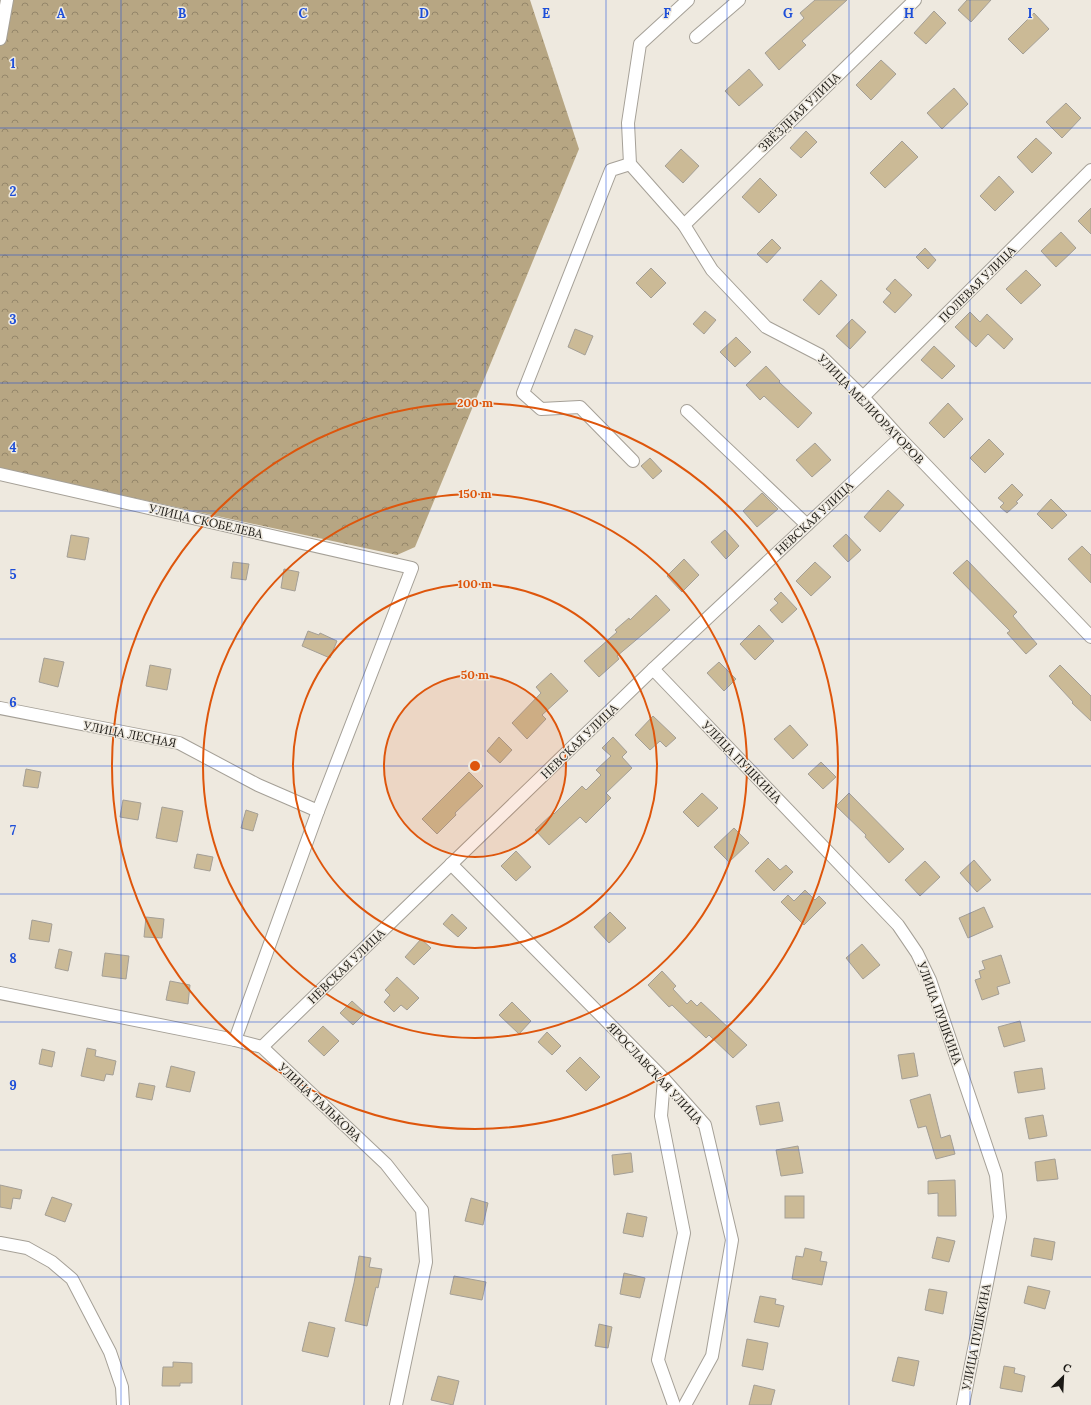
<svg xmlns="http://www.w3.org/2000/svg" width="1091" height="1405" font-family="Lora,serif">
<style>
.forest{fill:url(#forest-crowns)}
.building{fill:#cbba96;stroke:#a49f96}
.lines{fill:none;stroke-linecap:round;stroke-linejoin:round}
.minor-casing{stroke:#a5a097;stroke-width:14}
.minor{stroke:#fff;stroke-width:12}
.grid{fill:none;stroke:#1d4ed8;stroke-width:1;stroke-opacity:0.55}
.ring{fill:none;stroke:#de560c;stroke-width:2}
.labels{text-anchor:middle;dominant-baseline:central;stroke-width:3;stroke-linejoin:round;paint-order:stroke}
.street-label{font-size:12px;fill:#1b1915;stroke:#eee9df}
.grid-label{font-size:13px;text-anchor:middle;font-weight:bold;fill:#1d4ed8;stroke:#eee9df;stroke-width:3;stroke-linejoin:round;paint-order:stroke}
.centre{fill:#de560c;stroke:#eee9df;stroke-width:2}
.ring-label{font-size:12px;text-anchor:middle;font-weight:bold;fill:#de560c;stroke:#eee9df;stroke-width:3;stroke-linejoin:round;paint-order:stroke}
</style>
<defs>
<pattern id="forest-crowns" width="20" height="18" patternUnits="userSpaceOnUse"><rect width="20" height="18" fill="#b7a683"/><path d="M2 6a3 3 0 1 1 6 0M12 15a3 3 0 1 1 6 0" fill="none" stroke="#94866a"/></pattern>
</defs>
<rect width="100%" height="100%" fill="#eee9df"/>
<polygon class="forest" points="0,0 530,0 579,149 415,547 397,555 0,469"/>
<g class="building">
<polygon points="815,0 847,0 802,41 806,45 779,70 765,53 804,18 800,13"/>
<polygon points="967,0 991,0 971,22 958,10"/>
<polygon points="934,11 946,23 926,44 914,33"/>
<polygon points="1034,13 1049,29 1023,54 1008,39"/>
<polygon points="881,60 896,74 871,100 856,85"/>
<polygon points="749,69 763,85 739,106 725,91"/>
<polygon points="954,88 968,104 942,129 927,113"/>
<polygon points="1066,103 1081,118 1062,138 1046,122"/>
<polygon points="806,131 817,142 801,158 790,148"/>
<polygon points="1036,138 1052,153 1032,173 1017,157"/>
<polygon points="902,141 918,157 885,188 870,173"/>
<polygon points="681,149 699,166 683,183 665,166"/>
<polygon points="999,176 1014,192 995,211 980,196"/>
<polygon points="760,178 777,195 759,213 742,197"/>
<polygon points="1091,208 1091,234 1078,221"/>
<polygon points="1061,232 1076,248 1056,267 1041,251"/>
<polygon points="772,239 781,248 767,263 757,254"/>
<polygon points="925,248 936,260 928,269 916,257"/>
<polygon points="651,268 666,283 651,298 636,283"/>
<polygon points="1026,270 1041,285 1021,304 1006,289"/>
<polygon points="895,279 912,295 895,313 883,302 891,293 886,289"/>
<polygon points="821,280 837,295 819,315 803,300"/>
<polygon points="705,311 716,320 704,334 693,324"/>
<polygon points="970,312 980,322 987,314 1013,339 1004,349 988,334 976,347 955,327"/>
<polygon points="852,319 866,332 850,349 836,336"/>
<polygon points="575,329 593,336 585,355 568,347"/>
<polygon points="736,337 751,352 735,367 720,352"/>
<polygon points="934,346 955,366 942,379 921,360"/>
<polygon points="766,366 780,381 779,382 812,413 798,428 764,396 760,400 746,385"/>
<polygon points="948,403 963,419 944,438 929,423"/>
<polygon points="989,439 1004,454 985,473 970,458"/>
<polygon points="815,443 831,460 812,477 796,460"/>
<polygon points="650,458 662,471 653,479 641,466"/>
<polygon points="1012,484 1023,495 1016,502 1018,503 1007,513 1000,507 1004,503 998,498"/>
<polygon points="888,490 904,505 880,532 864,517"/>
<polygon points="762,493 778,509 757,527 743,511"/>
<polygon points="1051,499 1067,515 1052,529 1037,514"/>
<polygon points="725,530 739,546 726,559 711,542"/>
<polygon points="846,534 861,550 848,562 833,546"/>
<polygon points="71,535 89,538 85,560 67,557"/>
<polygon points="1082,546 1091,555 1091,583 1068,559"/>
<polygon points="684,559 699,575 682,592 667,576"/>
<polygon points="967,560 1017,612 1013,616 1037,644 1026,654 1007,633 1010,631 953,573"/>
<polygon points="233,562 249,564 246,580 231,578"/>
<polygon points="815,562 831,577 811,596 796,581"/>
<polygon points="284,569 299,572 295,591 281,588"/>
<polygon points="781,592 797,609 782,623 770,610 778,603 774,599"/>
<polygon points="656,595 670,610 648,630 617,656 619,659 599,677 584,661 617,632 615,630 629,618 630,620"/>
<polygon points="759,625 774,641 755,660 740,644"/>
<polygon points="308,631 319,635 320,633 337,641 330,658 302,646"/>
<polygon points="44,658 64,662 58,687 39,682"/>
<polygon points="719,662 736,679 724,691 707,673"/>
<polygon points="150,665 171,669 167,690 146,686"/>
<polygon points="1060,665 1091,696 1091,721 1072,703 1073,702 1049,676"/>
<polygon points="551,673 568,691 542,715 546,719 527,739 512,723 541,693 536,687"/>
<polygon points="653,716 676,738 666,747 660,741 650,750 635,735"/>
<polygon points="790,725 808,745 793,759 774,739"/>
<polygon points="499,737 512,750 500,763 487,751"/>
<polygon points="613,737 627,752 622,757 632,768 606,793 611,798 586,823 580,817 549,845 535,830 553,813 554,814 582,786 586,790 601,775 596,770 611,756 602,748"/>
<polygon points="821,762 836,777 823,789 808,774"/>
<polygon points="26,769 41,772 38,788 23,786"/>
<polygon points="469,772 483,786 455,813 456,815 437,834 422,819"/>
<polygon points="702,793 718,808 698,827 683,812"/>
<polygon points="849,793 904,849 889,863 865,837 866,835 836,806"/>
<polygon points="123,800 141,803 138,820 120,817"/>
<polygon points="162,807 183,811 177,842 156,838"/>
<polygon points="246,810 258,814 253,831 241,828"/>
<polygon points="734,828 749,843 729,862 714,847"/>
<polygon points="516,851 531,867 516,881 501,866"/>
<polygon points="197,854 213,857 210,871 194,868"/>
<polygon points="768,858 780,870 786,865 793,872 774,891 755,871"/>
<polygon points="974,860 991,880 977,892 960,873"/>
<polygon points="925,861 940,877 920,896 905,880"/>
<polygon points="805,890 815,900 819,896 826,903 804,925 781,902 788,895 794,901"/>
<polygon points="984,907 993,927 968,938 959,918"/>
<polygon points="610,912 626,928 609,943 594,927"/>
<polygon points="452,914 467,928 458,937 443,924"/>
<polygon points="146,917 164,919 162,938 144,937"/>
<polygon points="32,920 52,924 49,942 29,939"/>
<polygon points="421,939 431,948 414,965 405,957"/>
<polygon points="862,944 880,965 863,979 846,958"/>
<polygon points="59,949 72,952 68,971 55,968"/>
<polygon points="105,953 129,956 126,979 102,976"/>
<polygon points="1001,955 1010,983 997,987 999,994 982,1000 975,980 981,978 979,971 985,969 982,961"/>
<polygon points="662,971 676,986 673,989 687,1004 691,1000 697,1006 701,1002 747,1045 733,1058 709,1035 706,1038 672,1005 669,1007 648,985"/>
<polygon points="397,977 419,998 407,1010 401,1005 394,1012 384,1002 390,995 385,990"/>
<polygon points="170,981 190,985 188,1004 166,1000"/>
<polygon points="352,1001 365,1013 353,1025 340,1013"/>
<polygon points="512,1002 531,1021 519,1034 499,1015"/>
<polygon points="1020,1021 1025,1041 1004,1047 998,1027"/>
<polygon points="323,1026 339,1041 324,1056 308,1041"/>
<polygon points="547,1032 561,1046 552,1055 538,1042"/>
<polygon points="87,1048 96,1050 95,1056 116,1061 113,1075 106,1074 104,1081 81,1076"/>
<polygon points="42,1049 55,1052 52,1067 39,1064"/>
<polygon points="914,1053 918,1076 902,1079 898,1055"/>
<polygon points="580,1057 600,1077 586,1091 566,1071"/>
<polygon points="171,1066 195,1072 190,1092 166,1087"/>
<polygon points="1042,1068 1045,1089 1018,1093 1014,1072"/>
<polygon points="139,1083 155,1086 152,1100 136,1097"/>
<polygon points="930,1094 941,1138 950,1135 955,1154 936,1159 926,1126 918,1128 910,1100"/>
<polygon points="779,1102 783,1121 760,1125 756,1106"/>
<polygon points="1043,1115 1047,1136 1029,1139 1025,1118"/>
<polygon points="798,1146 803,1173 781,1176 776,1150"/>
<polygon points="631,1153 633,1172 614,1175 612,1155"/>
<polygon points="1055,1159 1058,1179 1037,1181 1035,1162"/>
<polygon points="955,1180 956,1216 938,1216 938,1193 928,1194 928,1181"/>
<polygon points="0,1185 22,1190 20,1199 13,1198 11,1209 0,1207"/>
<rect x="785" y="1196" width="19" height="22"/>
<polygon points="52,1197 72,1204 65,1222 45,1215"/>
<polygon points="471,1198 488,1203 483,1225 465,1221"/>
<polygon points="627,1213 647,1217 643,1237 623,1233"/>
<polygon points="937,1237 955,1241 949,1262 932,1258"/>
<polygon points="1034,1238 1055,1242 1052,1260 1031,1256"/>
<polygon points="805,1248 822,1252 820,1261 827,1262 822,1285 792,1279 796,1256 803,1257"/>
<polygon points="359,1256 371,1258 369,1267 382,1269 378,1288 376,1287 367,1326 345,1321 354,1283"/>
<polygon points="624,1273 645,1278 640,1298 620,1294"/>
<polygon points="454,1276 486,1282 482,1300 450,1294"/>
<polygon points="1028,1286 1050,1291 1045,1309 1024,1303"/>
<polygon points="929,1289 947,1292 943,1314 925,1310"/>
<polygon points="760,1296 776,1299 775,1304 784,1306 779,1327 754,1322"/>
<polygon points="309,1322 335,1328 328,1357 302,1351"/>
<polygon points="599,1324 612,1327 608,1348 595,1346"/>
<polygon points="747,1339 768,1343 763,1370 742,1366"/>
<polygon points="898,1357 919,1361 914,1386 892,1381"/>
<polygon points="173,1362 192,1363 192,1383 180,1383 180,1386 162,1386 163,1367 173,1367"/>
<polygon points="1004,1366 1015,1368 1014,1373 1025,1376 1022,1392 1000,1388"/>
<polygon points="438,1376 459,1381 453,1405 431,1400"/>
<polygon points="754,1385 775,1390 771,1405 749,1405"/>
</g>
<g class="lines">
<g class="minor-casing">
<g id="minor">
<polyline points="688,0 640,44 628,123 630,164 684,225 712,270 766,327 820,355 863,397 900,438 1091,637"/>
<polyline points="696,37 739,0"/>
<polyline points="0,39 7,0"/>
<polyline points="630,164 611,170 523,393 541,409 580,407 633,461"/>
<polyline points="684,225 915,0"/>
<polyline points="863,397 1091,170"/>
<polyline points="687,411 807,525"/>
<polyline points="0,474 412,568 318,811 235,1040"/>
<polyline points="653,669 898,925 917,953 930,980 996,1175 1000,1217 963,1405"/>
<polyline points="0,708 179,743 258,785 318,811"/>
<polyline points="451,864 664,1079 705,1125 732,1240 712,1356 685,1405"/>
<polyline points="0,993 235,1040 262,1047 386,1164 422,1210 426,1262 396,1405"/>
<polyline points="262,1047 653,669 900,438"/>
<polyline points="664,1079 661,1116 684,1233 658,1360 674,1405"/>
<polyline points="0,1243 27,1248 52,1262 72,1279 110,1352 122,1387 123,1405"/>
</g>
</g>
<use href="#minor" class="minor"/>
</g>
<path class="grid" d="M121,0V1405M242,0V1405M364,0V1405M485,0V1405M606,0V1405M727,0V1405M849,0V1405M970,0V1405M0,128H1091M0,255H1091M0,383H1091M0,511H1091M0,639H1091M0,766H1091M0,894H1091M0,1022H1091M0,1150H1091M0,1277H1091"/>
<circle cx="475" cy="766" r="91" fill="#de560c" fill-opacity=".12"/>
<g class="ring">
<circle cx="475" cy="766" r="91"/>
<circle cx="475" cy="766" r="182"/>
<circle cx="475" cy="766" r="272"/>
<circle cx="475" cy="766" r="363"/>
</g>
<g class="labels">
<g class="street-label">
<text transform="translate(799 112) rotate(-44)">ЗВЁЗДНАЯ УЛИЦА</text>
<text transform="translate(977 284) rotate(-45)">ПОЛЕВАЯ УЛИЦА</text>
<text transform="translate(871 409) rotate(46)">УЛИЦА МЕЛИОРАТОРОВ</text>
<text transform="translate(814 518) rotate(-43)">НЕВСКАЯ УЛИЦА</text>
<text transform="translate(206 521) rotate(13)">УЛИЦА СКОБЕЛЕВА</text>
<text transform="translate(130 734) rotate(11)">УЛИЦА ЛЕСНАЯ</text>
<text transform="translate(579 741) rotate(-44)">НЕВСКАЯ УЛИЦА</text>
<text transform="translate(742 762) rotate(46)">УЛИЦА ПУШКИНА</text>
<text transform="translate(346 966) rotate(-44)">НЕВСКАЯ УЛИЦА</text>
<text transform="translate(940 1013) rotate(70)">УЛИЦА ПУШКИНА</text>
<text transform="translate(655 1073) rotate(47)">ЯРОСЛАВСКАЯ УЛИЦА</text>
<text transform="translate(320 1102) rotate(43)">УЛИЦА ТАЛЬКОВА</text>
<text transform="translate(976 1337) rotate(-79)">УЛИЦА ПУШКИНА</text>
</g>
</g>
<g class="grid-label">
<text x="61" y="18">A</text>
<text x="182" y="18">B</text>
<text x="303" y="18">C</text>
<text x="424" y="18">D</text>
<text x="546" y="18">E</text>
<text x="667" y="18">F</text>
<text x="788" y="18">G</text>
<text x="909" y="18">H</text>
<text x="1030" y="18">I</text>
<text x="13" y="68">1</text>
<text x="13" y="196">2</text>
<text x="13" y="324">3</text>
<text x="13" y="452">4</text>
<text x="13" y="579">5</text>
<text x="13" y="707">6</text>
<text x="13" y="835">7</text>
<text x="13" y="963">8</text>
<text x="13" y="1090">9</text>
</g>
<circle cx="475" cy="766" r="6" class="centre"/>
<g class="ring-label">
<text x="475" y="407">200 m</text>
<text x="475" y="498">150 m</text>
<text x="475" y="588">100 m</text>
<text x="475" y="679">50 m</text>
</g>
<g transform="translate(1063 1377) rotate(24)" stroke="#eee9df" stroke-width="3" paint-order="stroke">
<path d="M0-3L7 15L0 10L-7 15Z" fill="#1b1915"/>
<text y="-6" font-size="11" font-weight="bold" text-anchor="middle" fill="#1b1915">С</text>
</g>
</svg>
